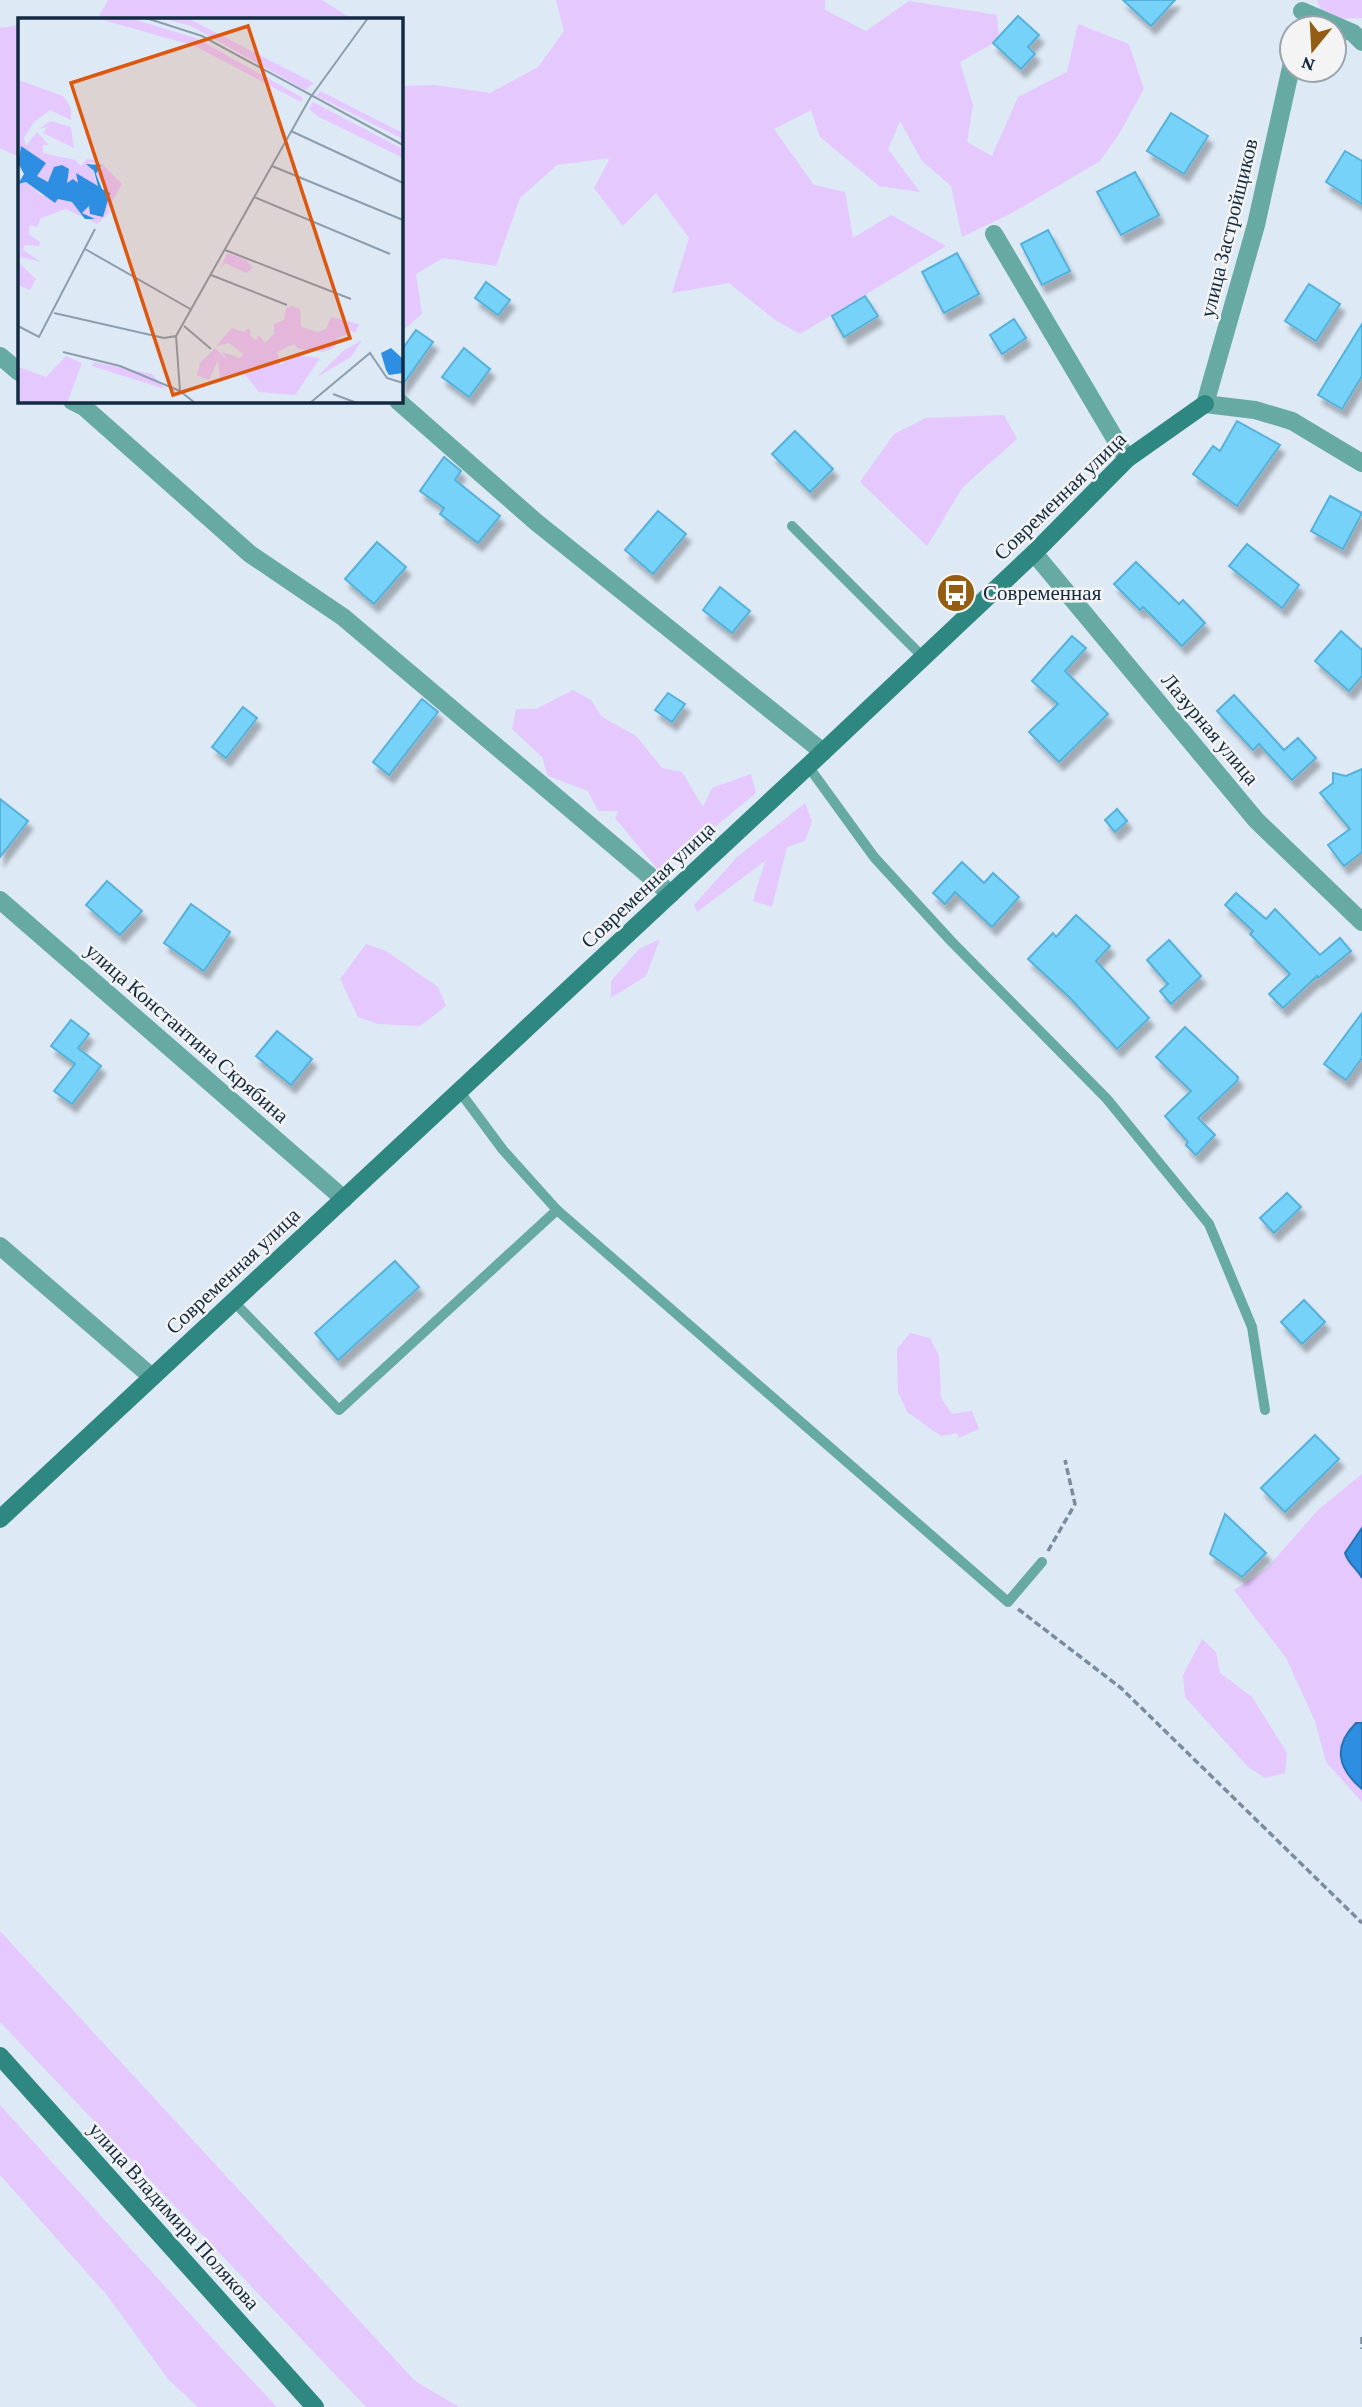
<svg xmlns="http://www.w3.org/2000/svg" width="1362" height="2407" font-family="'Crimson Pro',serif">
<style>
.green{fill:#e5c8fe}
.water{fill:#2e8fe2;stroke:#2671b2;stroke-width:2}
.building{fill:#77d2fa;stroke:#55b1d9;stroke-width:2;filter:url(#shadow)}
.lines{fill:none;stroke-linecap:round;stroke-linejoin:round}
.path{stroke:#7a8c9e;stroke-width:3.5;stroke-dasharray:7 3.5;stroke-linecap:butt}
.lane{stroke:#67aaa4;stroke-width:10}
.street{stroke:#67aaa4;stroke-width:18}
.secondary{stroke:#2f8781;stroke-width:18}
.labels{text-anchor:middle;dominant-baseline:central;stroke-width:5;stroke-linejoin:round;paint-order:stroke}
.street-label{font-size:21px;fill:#132b42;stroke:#f4f4f4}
.poi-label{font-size:21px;fill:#132b42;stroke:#f4f4f4;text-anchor:start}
.inset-road{fill:none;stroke:#8c9dad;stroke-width:2}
.view{fill:#dd570f;fill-opacity:0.15;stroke:#dd570f;stroke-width:3.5}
.inset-edge{fill:none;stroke:#132b42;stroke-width:3.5}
</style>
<defs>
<filter id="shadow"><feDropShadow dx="4.5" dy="8" stdDeviation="2" flood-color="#0004"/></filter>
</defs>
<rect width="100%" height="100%" fill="#dde9f5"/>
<g class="green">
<polygon points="108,0 322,0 352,19 97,19"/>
<polygon points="556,0 825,0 825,10 866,31 909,1 997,15 999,40 960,62 973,105 967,142 992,156 1018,97 1067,72 1078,24 1129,44 1144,89 1119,134 1100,161 1012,213 962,237 951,186 922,161 900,121 888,149 920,192 879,186 820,137 811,110 774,129 814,185 845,192 853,238 891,215 946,246 800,334 775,320 729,283 672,293 689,238 656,193 623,226 594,188 610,158 557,165 520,198 496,266 443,258 416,274 422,314 401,332 401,86 435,85 490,93 538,67 564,31"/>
<polygon points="1317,0 1362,0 1362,18 1325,19"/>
<polygon points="19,25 19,157 0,148 0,28"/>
<polygon points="1004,415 1017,439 963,487 927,546 860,482 894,434 926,418"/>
<polygon points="573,690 591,700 602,717 636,736 662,768 682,772 703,807 712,788 751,774 756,793 660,872 615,818 618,811 598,811 588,791 548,776 542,757 512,729 516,709 536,709"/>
<polygon points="805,803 812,821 805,841 787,847 772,907 753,901 765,861 697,912 694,905 737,857"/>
<polygon points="660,939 646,976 611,998 611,981 639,949"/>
<polygon points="366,944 386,951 438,987 446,1006 420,1026 378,1024 358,1017 340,979"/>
<polygon points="910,1333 930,1338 939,1356 941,1398 952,1414 972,1411 979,1429 958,1438 958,1433 941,1436 907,1412 898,1392 897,1349"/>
<path d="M1362,1474V1528L1345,1553C1348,1564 1357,1568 1362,1578V1723H1356L1358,1786L1362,1789V1802L1326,1762L1315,1721L1286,1658L1234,1590L1267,1568L1318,1510Z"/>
<polygon points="1202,1639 1216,1652 1220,1673 1252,1697 1287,1753 1285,1773 1265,1778 1248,1767 1185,1697 1183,1675"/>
<polygon points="0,1931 415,2381 459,2407 366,2407 0,2022"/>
<polygon points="0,2105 212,2338 277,2407 198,2407 168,2379 106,2294 0,2175"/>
</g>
<g class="water">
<path d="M1362,1528V1578C1357,1568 1348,1564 1345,1553Z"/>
<path d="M1356,1723H1362V1789C1337,1768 1333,1746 1356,1723Z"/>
</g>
<g class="building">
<polygon points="1123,0 1175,0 1151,26"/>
<polygon points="1018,16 1039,35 1028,47 1035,54 1021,69 993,43"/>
<polygon points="1171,113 1208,136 1184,174 1147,151"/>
<polygon points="1345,151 1362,161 1362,204 1326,182"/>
<polygon points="1135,172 1159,215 1121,235 1097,192"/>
<polygon points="1048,230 1070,271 1042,285 1021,244"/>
<polygon points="957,253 979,294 944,313 922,272"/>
<polygon points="486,282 510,300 498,315 475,298"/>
<polygon points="1309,284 1340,304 1316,341 1285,321"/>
<polygon points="865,296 878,316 844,337 832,316"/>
<polygon points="1014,319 1026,338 1002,354 990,335"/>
<polygon points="1362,324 1362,376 1342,409 1318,395"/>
<polygon points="416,330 433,342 401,387 401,351"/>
<polygon points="464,348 490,369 469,397 442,377"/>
<polygon points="1237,421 1280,445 1237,506 1193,474 1213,446 1220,451"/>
<polygon points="795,431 833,469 810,492 772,454"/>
<polygon points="444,457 461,471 455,480 500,516 478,543 440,514 444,508 420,491"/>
<polygon points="1330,496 1362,513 1343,549 1311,531"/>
<polygon points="658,511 686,534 653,574 625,550"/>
<polygon points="377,542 406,567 374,604 345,579"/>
<polygon points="1247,544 1299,585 1282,608 1229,566"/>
<polygon points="1136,562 1179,604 1183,600 1205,623 1182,646 1143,607 1140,610 1114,584"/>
<polygon points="720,587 750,611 732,633 703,610"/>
<polygon points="1341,631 1362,650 1362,676 1349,691 1315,661"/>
<polygon points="1072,636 1086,648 1065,671 1108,714 1059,762 1029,732 1058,704 1032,681"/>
<polygon points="668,693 685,704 672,722 655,710"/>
<polygon points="1234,695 1284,750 1298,738 1316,758 1292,780 1259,744 1253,750 1217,711"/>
<polygon points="422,699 438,712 389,775 373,762"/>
<polygon points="243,707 257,718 226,758 212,747"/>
<polygon points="1362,769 1362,852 1344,866 1328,845 1350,829 1320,793 1333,783 1333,773 1346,776"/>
<polygon points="0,799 28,821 0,857"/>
<polygon points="1117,809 1127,821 1115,832 1105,820"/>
<polygon points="962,862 984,883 993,873 1019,897 992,927 955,892 945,904 933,893"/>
<polygon points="107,881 142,911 120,935 86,905"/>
<polygon points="1236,893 1266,919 1275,909 1320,955 1340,938 1351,951 1318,978 1317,976 1283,1008 1269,994 1290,974 1250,934 1253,931 1225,905"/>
<polygon points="191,904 230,932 204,971 164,943"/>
<polygon points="1076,915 1110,946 1096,961 1149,1018 1117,1049 1069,997 1028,959 1053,933 1056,937"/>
<polygon points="1169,940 1201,976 1171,1004 1160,991 1168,984 1147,960"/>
<polygon points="1362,1013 1362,1058 1346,1080 1324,1064"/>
<polygon points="71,1020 89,1034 78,1048 101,1066 72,1104 54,1091 75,1064 51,1046"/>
<polygon points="1185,1027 1238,1077 1237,1081 1198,1118 1215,1135 1196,1155 1186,1145 1188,1142 1165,1116 1191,1091 1156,1057"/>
<polygon points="277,1031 312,1059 291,1085 256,1056"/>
<polygon points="1287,1193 1301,1207 1274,1233 1260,1218"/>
<polygon points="395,1261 419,1287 338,1360 315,1333"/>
<polygon points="1304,1300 1325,1322 1302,1344 1281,1322"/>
<polygon points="1315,1435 1339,1459 1285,1512 1261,1488"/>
<polygon points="1225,1514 1266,1553 1242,1577 1210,1554"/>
</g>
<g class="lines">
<g class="path">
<polyline points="1048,1551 1075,1504 1065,1460"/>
<polyline points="1018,1609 1121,1688 1362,1923"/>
<polyline points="1362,2337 1362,2349"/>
</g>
<g class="lane">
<polyline points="792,526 923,657"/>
<polyline points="808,766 874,857 951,941 1107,1099 1209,1224 1252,1327 1265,1410"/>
<polyline points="460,1092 503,1150 557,1210 1008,1602 1042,1562"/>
<polyline points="234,1302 339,1410 557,1210"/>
</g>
<g class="street">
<polyline points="1302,11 1353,33 1362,42"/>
<polyline points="1292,63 1256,225 1205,404 1255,410 1292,421 1362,463"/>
<polyline points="994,234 1127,459"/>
<polyline points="0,356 19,372"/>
<polyline points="72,401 84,407 250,554 343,617 671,894"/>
<polyline points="398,401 536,522 823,752"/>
<polyline points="1034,553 1256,820 1362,922"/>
<polyline points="0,900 344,1199"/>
<polyline points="0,1246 152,1377"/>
</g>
<g class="secondary">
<polyline points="0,1519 808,766 1034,553 1127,459 1205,404"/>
<polyline points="0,2056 315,2407"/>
</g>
</g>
<defs>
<g id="bus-disc" transform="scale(2.0125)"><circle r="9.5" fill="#935e13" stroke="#f4f4f4"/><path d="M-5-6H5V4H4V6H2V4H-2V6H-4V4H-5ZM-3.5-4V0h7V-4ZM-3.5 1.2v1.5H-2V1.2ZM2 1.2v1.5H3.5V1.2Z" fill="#fff"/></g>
</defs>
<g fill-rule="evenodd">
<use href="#bus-disc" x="956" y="593"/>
</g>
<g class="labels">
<g class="street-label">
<text transform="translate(1229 228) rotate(-76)">улица Застройщиков</text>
<text transform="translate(1060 496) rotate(-44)">Современная улица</text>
<text transform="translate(1210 729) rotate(50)">Лазурная улица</text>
<text transform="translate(648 885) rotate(-43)">Современная улица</text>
<text transform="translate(187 1033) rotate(41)">улица Константина Скрябина</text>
<text transform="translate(233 1271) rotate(-43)">Современная улица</text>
<text transform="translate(174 2216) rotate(48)">улица Владимира Полякова</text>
</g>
<g class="poi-label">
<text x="983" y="593">Современная</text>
</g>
</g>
<g transform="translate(18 18)">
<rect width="385" height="385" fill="#dde9f5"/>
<path d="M78,0H111L178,20L285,80L283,84L177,28ZM143,0L171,1L296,65L287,72L173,8ZM0,62L45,78L53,90V102L32,92L16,104L6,120L8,128L19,114L31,127H25V135L11,132L57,142L63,148L69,141L76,142L85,147L104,166L90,190L92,194L79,206L48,191L23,200L19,209L12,207L11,216L22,224L21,228L7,227L5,232L23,244L3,239L0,244L18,261L12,272L0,267V166L8,164L23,177L54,184L64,195L71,188L83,190L89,174L78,156L84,150L78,145L71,144L80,168L60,162V167L48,166L41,148L36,149L31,164L19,158L27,145L0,129ZM302,73L385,115V121L299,78ZM295,84L385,131V140L299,98L291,91ZM33,103L53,109L56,130L25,115L29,109L20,111ZM209,235L228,242L235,250L228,255L207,245L202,251ZM274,288L282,291L283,309L300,314L308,311L313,299L341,306L337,315L330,311L331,316L319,320L317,329L306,334L280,331L276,326L259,334L262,347L276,337L302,340L277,377L241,374L224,353L202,360L200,342L191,362L179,357L182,345L197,330L209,342L204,334L222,340L225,336L211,325L198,328L214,310L225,314L232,310V318L238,322L241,317L247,325L256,316V306L266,302L268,290ZM344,322L333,339L299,359L325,333ZM48,338L64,345L49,385H0V349L28,359ZM76,344L134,356L147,371L74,348Z" fill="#e5c8fe"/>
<path d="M3,128L28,145L19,158L30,164L36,149L44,147L51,151L49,165L55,161L60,165L58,155L80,168L76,153L68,146L83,147L78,156L84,171L92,175L85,199L72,196L71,188L64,195L77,201H67L54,184L40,181L37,185L8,164L0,166L6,156L0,145ZM373,330L385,341V355L371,357L368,352L363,335Z" fill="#2e8fe2"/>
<path class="inset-road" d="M128,0L184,18L385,127M273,113L385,165M254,148L385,202M236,179L372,236M67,231L174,292M207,232L333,281M193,257L269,287M36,295L146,320L158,318L292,80L350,0M0,308L21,319L77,211M166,308L193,331M158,318L162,373L177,385M45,334L102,348L162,373M315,376L339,385M292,385L352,335L369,360L385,365"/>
<path class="view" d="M230,8L332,320L155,377L53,65Z"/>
<rect width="385" height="385" class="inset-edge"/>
</g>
<g transform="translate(1313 49) rotate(198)"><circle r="33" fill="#f4f4f4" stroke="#9aa4ad" stroke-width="2"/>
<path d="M0-5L12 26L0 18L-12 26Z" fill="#935e13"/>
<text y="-10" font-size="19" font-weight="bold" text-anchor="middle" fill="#132b42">N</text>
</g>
</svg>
